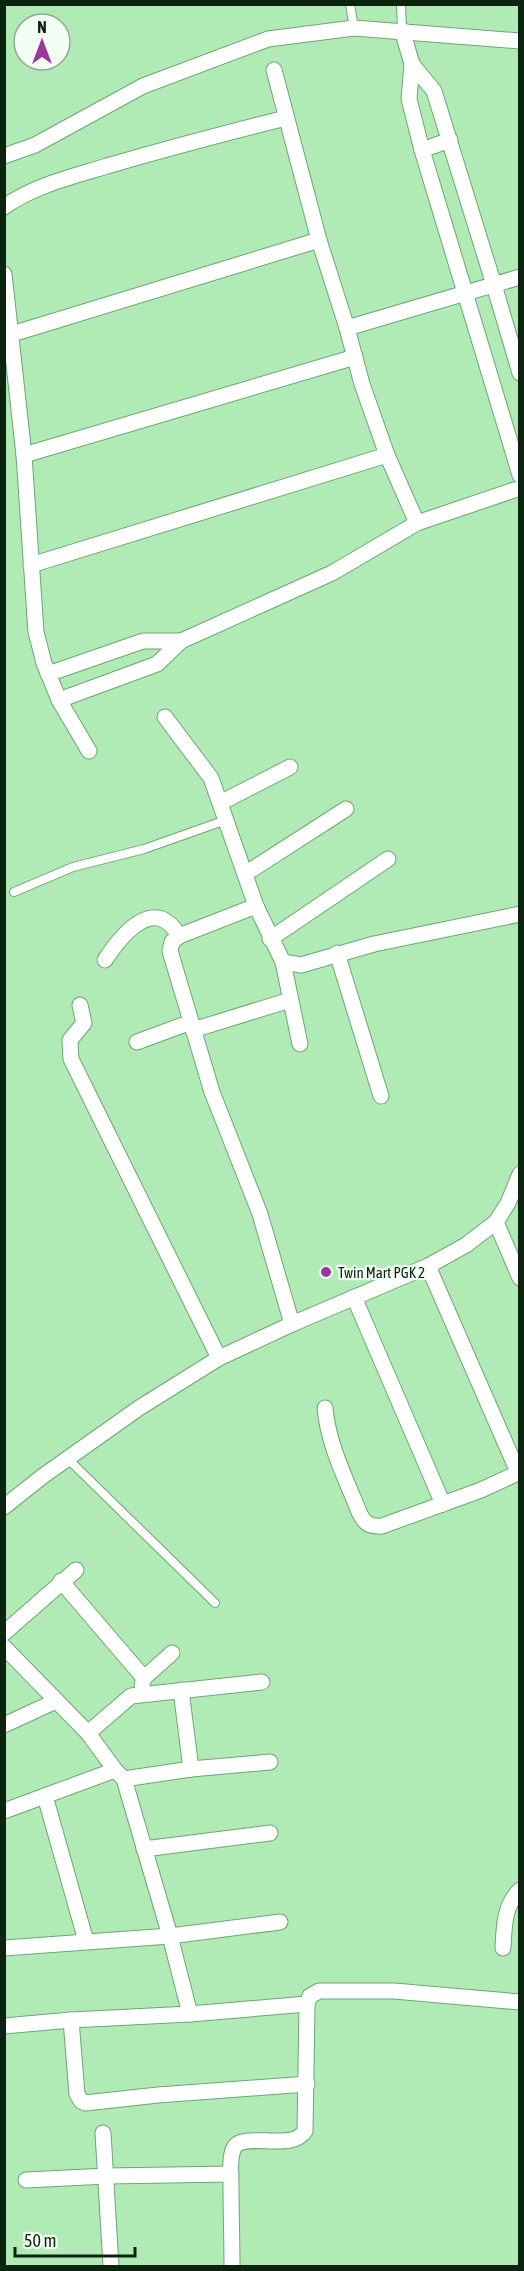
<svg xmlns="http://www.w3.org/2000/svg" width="524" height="2271" font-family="'Asap Condensed',sans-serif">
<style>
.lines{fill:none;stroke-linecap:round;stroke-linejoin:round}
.lane-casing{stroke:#6da674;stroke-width:10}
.street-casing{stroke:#6da674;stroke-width:17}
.lane{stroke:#fff;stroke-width:8}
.street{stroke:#fff;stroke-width:15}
.poi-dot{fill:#9c389d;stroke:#f2fef3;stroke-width:2}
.labels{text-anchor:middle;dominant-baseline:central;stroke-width:4.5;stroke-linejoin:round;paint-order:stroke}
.poi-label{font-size:15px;fill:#0c230f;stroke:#f2fef3;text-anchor:start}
</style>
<rect width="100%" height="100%" fill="#b0ebb5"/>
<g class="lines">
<g class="lane-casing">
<g id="lane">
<polyline points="350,4 354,28"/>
<polyline points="401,4 402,30"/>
<polyline points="14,892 73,867 144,849 226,820"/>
<polyline points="68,1459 215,1603"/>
</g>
</g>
<g class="street-casing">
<g id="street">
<polyline points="402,30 412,64 409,99 422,150 520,475"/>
<polyline points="412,64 434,91 494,285 520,373"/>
<polyline points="274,70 319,240 347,328 362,384 387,455 417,523"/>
<polyline points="422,150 450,140"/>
<polyline points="4,156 35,145 143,86 268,39 354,28 520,41"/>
<path d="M4,207C35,185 72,177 107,166C166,149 226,133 286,118"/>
<polyline points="4,274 24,455 36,632 44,663 59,700 89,751"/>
<polyline points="347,328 520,277"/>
<polyline points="12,334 319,240"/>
<polyline points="24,455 355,357"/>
<polyline points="31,565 387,455"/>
<polyline points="48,674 143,641 181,641"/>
<polyline points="59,700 157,664 181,641 332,573 417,523 520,488"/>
<polyline points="165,717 211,778 256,906 283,962 301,965 374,944 520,914"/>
<polyline points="220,803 290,767"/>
<polyline points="245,874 346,809"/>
<polyline points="256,906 179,936 172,942 170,951 212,1092 260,1214 292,1324"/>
<polyline points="270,939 388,859"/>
<polyline points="337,953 381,1096"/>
<path d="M105,960C122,934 155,894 179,936"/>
<polyline points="283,962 300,1044"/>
<polyline points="80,1005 84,1023 70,1040 71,1059 219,1358"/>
<polyline points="193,1030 290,1000"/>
<polyline points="137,1042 191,1022"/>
<polyline points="496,1222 520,1278"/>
<polyline points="428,1266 518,1472"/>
<polyline points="354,1297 443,1504"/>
<path d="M325,1408C328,1444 346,1479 359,1512C364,1523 369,1527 382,1526L481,1490L520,1472"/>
<polyline points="4,1507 43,1476 139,1408 219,1358 292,1324 428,1266 466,1245 496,1222 508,1203 520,1174"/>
<polyline points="61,1581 144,1678"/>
<polyline points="4,1633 76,1570"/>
<polyline points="4,1647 88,1733 115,1770 124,1779 170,1936 190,2014"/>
<polyline points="142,1685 144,1678 172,1653"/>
<polyline points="181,1690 191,1769"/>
<polyline points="4,1725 56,1701"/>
<polyline points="88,1733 131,1696 262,1682"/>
<polyline points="124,1779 191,1769 270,1762"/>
<polyline points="45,1796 86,1941"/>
<polyline points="4,1811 115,1770"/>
<polyline points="144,1849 270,1833"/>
<polyline points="4,1948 170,1936 280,1922"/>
<path d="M503,1948C504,1927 504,1905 520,1890"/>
<polyline points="71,2020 77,2094 81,2101 85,2103 158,2095 307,2084"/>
<polyline points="4,2026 71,2020 190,2014 307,2004 310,1996 319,1991 394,1991 520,2002"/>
<polyline points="103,2133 111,2266"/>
<polyline points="26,2180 107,2176 231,2174"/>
<path d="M232,2266C232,2240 231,2213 231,2187C231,2176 229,2160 233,2150C239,2129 292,2153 305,2131L307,2004"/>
</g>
</g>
<use href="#lane" class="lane"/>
<use href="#street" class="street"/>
</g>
<circle class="poi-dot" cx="326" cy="1272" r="6"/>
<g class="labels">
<g class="poi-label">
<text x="338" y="1272">Twin Mart PGK 2</text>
</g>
</g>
<rect width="524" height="2271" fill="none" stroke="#0c230f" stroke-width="12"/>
<g transform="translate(42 42)"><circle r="28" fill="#f2fef3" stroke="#96a698" stroke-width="1.5"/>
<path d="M0-4.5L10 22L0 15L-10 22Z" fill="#9c389d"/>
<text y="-9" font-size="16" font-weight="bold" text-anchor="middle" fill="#0c230f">N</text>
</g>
<path d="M15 2247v9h120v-9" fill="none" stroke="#0c230f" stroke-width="3"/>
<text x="24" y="2247" font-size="18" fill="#0c230f" stroke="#f2fef3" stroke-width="4.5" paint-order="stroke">50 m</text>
</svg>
